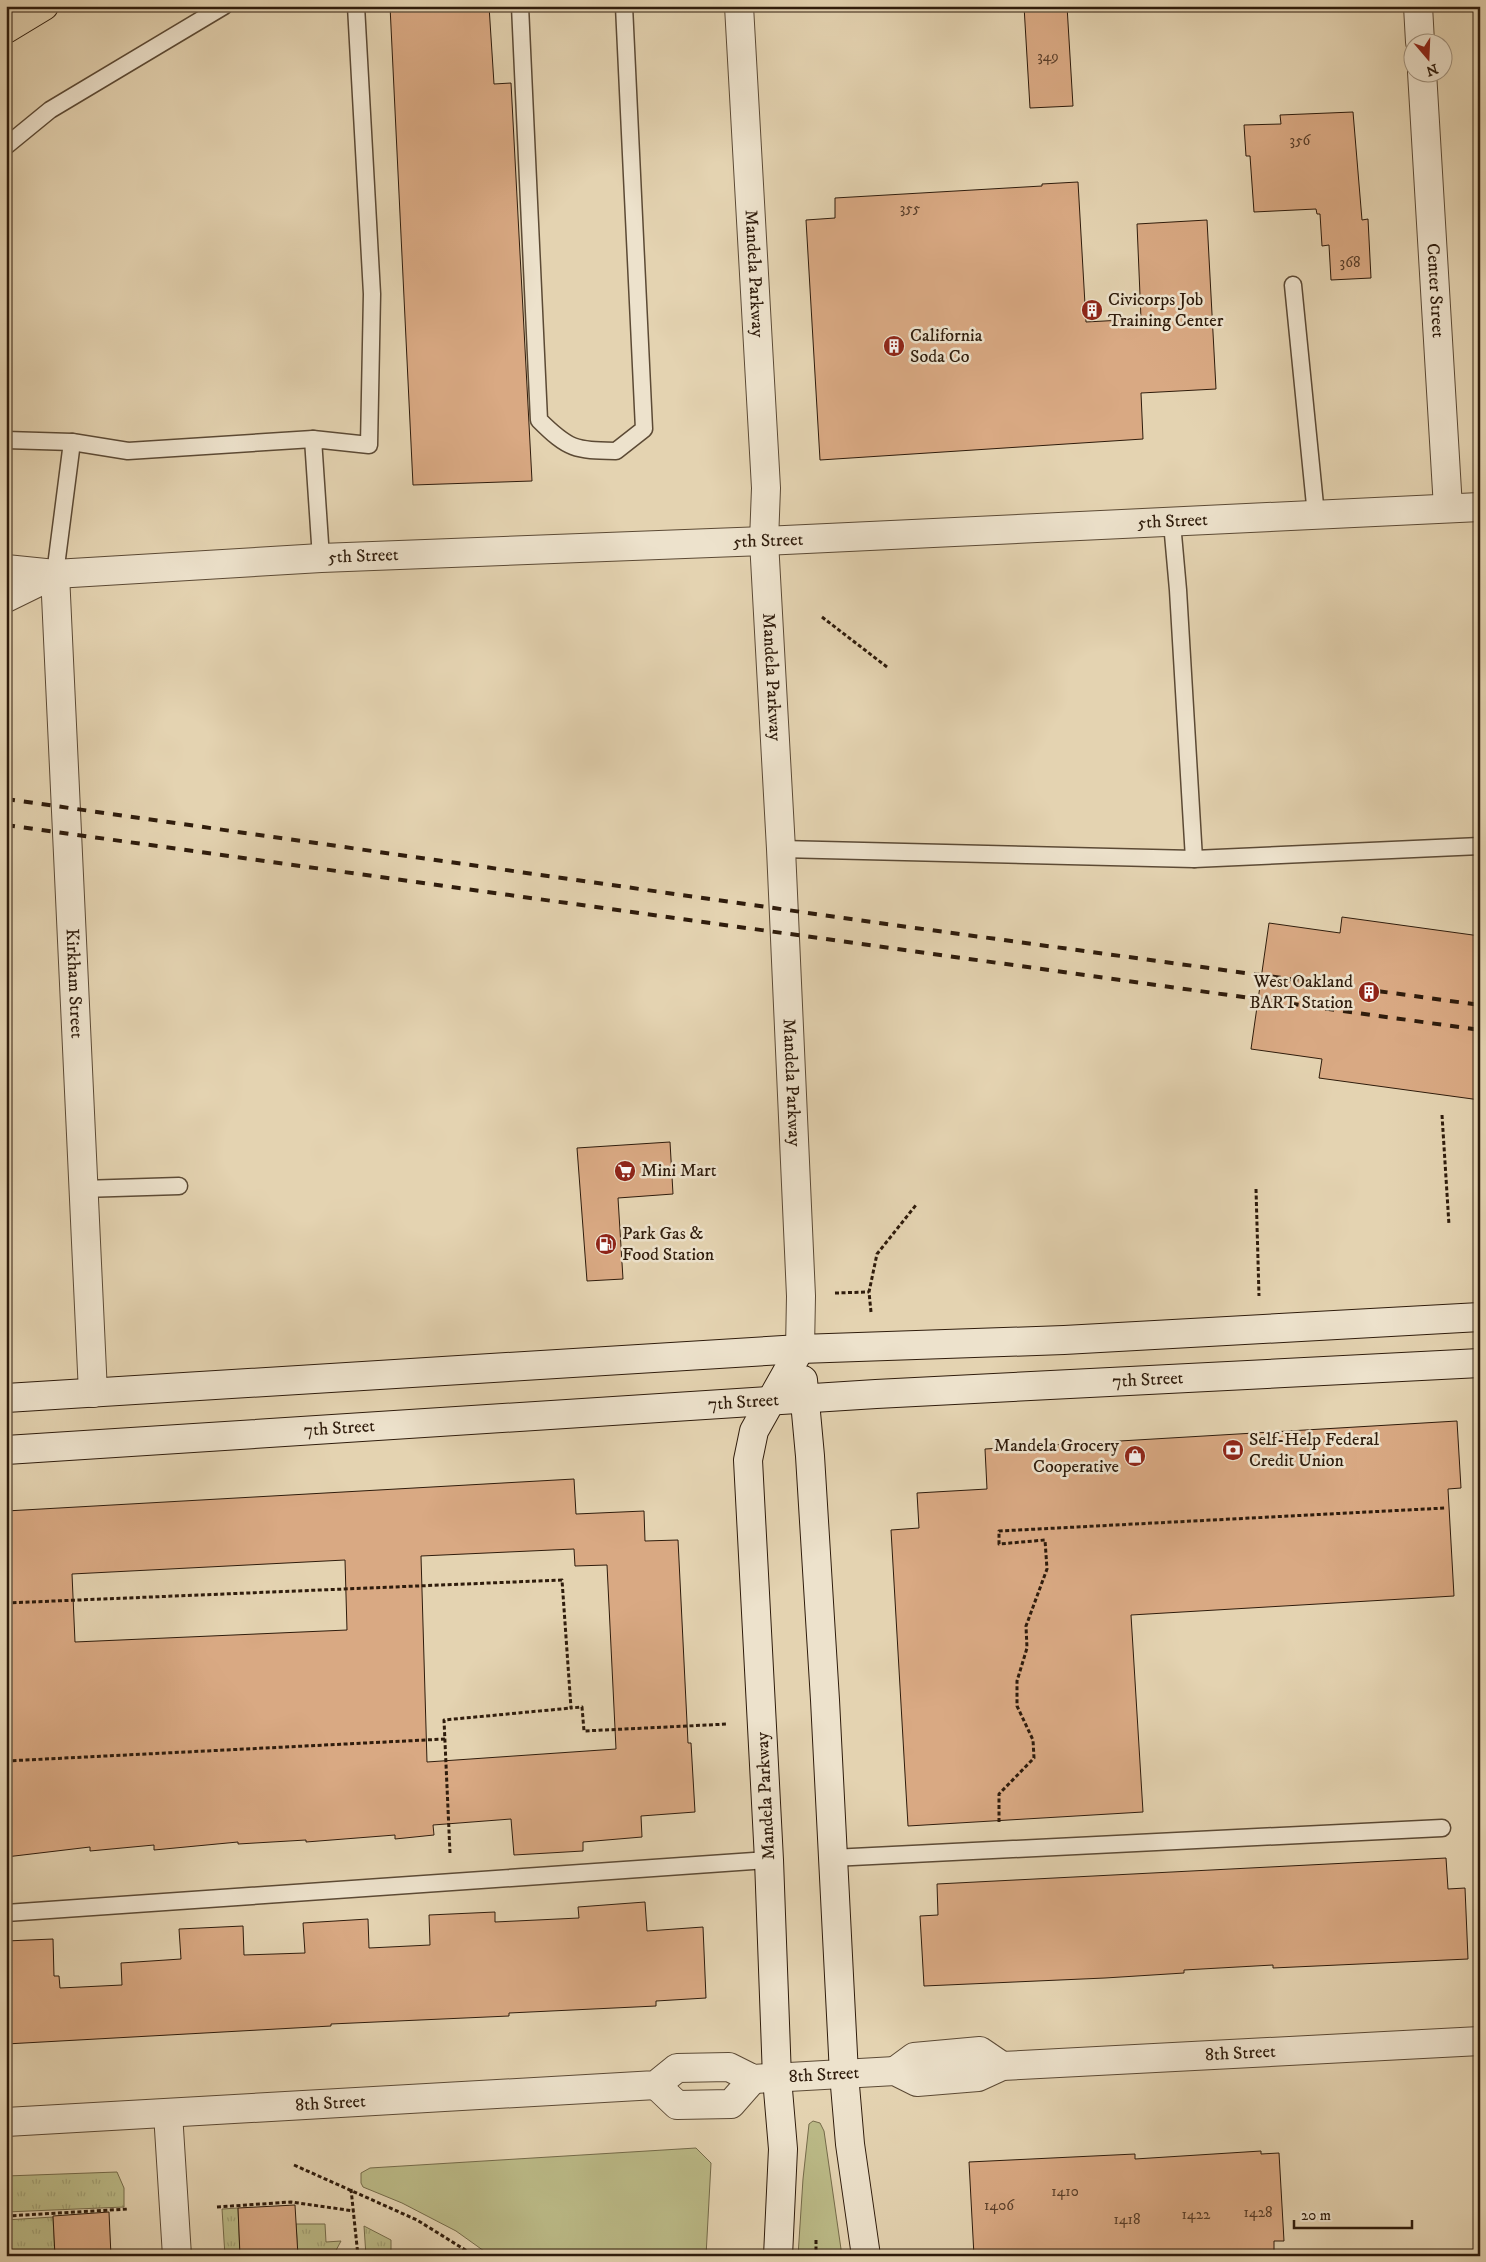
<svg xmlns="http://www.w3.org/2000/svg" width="1486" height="2262" font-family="'IM FELL DW Pica',serif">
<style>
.grass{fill:url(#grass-tufts);stroke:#756b4a}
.park{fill:#bbba87;stroke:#756b4a}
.building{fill:#d9a983;stroke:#2f1c0c;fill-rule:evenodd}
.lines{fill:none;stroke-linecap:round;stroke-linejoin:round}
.service-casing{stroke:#5c4a35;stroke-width:19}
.minor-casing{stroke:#5c4a35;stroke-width:30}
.tertiary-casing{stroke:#5c4a35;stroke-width:30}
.secondary-casing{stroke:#2f1c0c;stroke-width:30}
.motorway-casing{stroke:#2f1c0c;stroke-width:30}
.path{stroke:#2f1c0c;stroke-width:3;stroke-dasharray:4 2.5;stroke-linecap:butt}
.service{stroke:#ede2cc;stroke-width:16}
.minor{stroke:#ede2cc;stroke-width:28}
.tertiary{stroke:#ede2cc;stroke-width:28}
.secondary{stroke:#ede2cc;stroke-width:28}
.motorway{stroke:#e4d3b1;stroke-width:28}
.rail{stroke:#2f1c0c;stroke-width:4;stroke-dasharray:9 9;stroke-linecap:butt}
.labels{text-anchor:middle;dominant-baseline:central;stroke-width:5;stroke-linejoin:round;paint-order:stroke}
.number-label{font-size:15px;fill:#5a3f2a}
.street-label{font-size:18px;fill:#2f1c0c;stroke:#ede2cc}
.poi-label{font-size:18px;fill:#2f1c0c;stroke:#ede2cc;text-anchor:start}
</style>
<defs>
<pattern id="grass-tufts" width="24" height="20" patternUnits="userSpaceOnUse" patternTransform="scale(1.25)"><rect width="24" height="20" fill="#bbba87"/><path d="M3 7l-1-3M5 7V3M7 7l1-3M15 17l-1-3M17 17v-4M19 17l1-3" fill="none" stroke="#a19f73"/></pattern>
</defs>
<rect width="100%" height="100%" fill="#e4d3b1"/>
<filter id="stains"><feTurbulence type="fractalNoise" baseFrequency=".004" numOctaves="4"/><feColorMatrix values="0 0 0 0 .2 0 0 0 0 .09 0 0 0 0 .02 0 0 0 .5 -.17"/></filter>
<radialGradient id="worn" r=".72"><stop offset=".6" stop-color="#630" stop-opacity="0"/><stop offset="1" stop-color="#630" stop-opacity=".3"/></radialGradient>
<g class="grass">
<polygon points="117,2172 124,2188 124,2207 6,2212 6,2176"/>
<polygon points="238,2208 240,2256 225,2256 222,2209"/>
<polygon points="53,2217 55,2256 6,2256 6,2220"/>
<polygon points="296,2224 325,2224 326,2242 341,2241 333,2256 298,2256"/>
<polygon points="364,2226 391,2240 391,2256 366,2256"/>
</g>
<g class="park">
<polygon points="813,2121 820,2123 824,2131 842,2256 798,2256 803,2179 809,2124"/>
<polygon points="696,2148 711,2163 706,2256 491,2256 456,2231 402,2203 363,2187 361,2183 361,2173 370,2168"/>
</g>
<g class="building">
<polygon points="390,6 489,6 494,84 511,83 532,481 413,485"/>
<polygon points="1024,6 1067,6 1073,106 1030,108"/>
<polygon points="1353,112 1362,220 1368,219 1371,278 1331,280 1329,245 1322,246 1320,214 1317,214 1316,209 1254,212 1250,156 1246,156 1244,125 1281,124 1280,115"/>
<polygon points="1078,182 1086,322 1141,319 1137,224 1207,220 1216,389 1141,393 1143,439 820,460 806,220 835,218 835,198 1042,186 1042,184"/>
<polygon points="1342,917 1480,936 1480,1100 1319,1078 1322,1059 1251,1049 1269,923 1340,933"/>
<polygon points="670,1142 673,1194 618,1198 623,1279 587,1281 577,1148"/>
<polygon points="1457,1421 1461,1488 1448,1489 1454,1596 1131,1615 1143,1812 908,1826 891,1530 919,1528 917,1493 987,1489 985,1449"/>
<path d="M574,1479L576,1514L644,1511L645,1541L678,1540L688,1743H691L695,1812L641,1816L642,1837L583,1842V1851L514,1855L511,1819L433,1825L434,1835L395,1839V1835L306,1842V1840L238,1844V1842L154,1850V1845L90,1851V1847L6,1857V1511ZM574,1549L575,1566L607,1565L616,1749L427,1762L421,1556ZM345,1560L347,1630L75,1642L72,1574Z"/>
<polygon points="1446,1858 1448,1889 1465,1888 1468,1959 1273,1968 1273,1965 1184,1970 1184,1973 1105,1978 924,1986 920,1916 938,1915 937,1884"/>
<polygon points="645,1902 647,1931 703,1927 706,1998 656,2001 656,2006 509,2013 509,2016 331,2024 331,2026 6,2044 6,1941 53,1939 54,1976 59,1976 60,1988 122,1985 121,1963 181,1959 179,1929 243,1926 244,1955 305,1953 303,1923 368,1919 369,1948 430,1945 429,1915 495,1912 495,1922 579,1918 578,1907"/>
<polygon points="1261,2151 1261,2154 1279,2153 1284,2241 1274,2241 1274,2256 974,2256 969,2162 1135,2154 1135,2159"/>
<polygon points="295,2205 298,2256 240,2256 238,2208"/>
<polygon points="109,2212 111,2256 55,2256 53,2216"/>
</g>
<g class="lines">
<g class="service-casing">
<g id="service">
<path d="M520,6L539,420C569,450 575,450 616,451L644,429L624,6"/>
<polyline points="6,146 50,110 224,6"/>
<polyline points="1293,285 1316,515"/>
<polyline points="6,440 72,442 55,574"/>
<polyline points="72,442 128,451 313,439"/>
<polyline points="1172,523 1178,590 1194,859"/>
<polyline points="321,558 313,439 369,445 372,294 356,6"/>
<polyline points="781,849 1194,859 1480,846"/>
<polyline points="82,1189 179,1186"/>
<polyline points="832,1858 1442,1828"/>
<polyline points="6,1913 769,1860"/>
</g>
</g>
<g class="minor-casing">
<g id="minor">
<polyline points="1418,6 1420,42"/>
<path id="s1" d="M1422,72L1448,508"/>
<path id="s2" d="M764,541L1480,507"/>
<path id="s3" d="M55,574L93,1393"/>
<polyline points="895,2071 914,2057 980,2051 1002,2066"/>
<polyline points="656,2085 677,2105 731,2104 753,2079"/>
<polyline points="168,2113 177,2256"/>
<path id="s4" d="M6,2122L656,2085L677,2068L729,2067L753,2079L895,2071L917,2082L978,2077L1002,2066L1480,2041"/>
</g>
</g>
<g class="tertiary-casing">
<g id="tertiary">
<path id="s5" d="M739,6L766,488L764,541L781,849L801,1296L800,1349"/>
<path id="s6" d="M6,569L55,574L321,558L764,541"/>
<polyline points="6,598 55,574"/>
</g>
</g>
<g class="secondary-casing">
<g id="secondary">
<polyline points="803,1380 810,1456 825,1700 844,2074 850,2144 866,2256"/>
<polyline points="6,1398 800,1349 1064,1340 1480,1317"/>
<path id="s7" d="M6,1450L876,1394L1480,1363"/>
<polyline points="778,2256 783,2149 777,2078 769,1860 748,1460 754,1431 800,1349"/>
</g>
</g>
<g class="motorway-casing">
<polyline id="motorway" points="6,29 44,6"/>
</g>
<g class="path">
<polyline points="822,617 887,667"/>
<polyline points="1442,1115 1449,1225"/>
<polyline points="1256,1189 1259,1296"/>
<polyline points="835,1293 869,1292"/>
<polyline points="871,1312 869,1292 877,1254 916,1205"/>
<polyline points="6,1603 562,1580 571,1708 582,1707 584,1731 728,1724"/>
<polyline points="6,1761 445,1739"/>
<polyline points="999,1822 999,1794 1034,1758 1033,1740 1017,1706 1017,1681 1027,1648 1026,1626 1047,1569 1045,1540 999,1544 999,1531 1445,1508"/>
<polyline points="450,1853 444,1720 571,1708"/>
<polyline points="294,2165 417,2220 475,2256"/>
<polyline points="351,2189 358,2256"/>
<polyline points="217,2207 291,2202 354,2211"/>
<polyline points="6,2216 129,2209"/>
<polyline points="816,2240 816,2256"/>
</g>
<use href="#service" class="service"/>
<use href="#minor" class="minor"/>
<use href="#tertiary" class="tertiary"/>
<use href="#secondary" class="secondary"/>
<use href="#motorway" class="motorway"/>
<g class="rail">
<polyline points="6,799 879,923 1480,1005"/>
<polyline points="6,825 1480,1030"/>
</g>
</g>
<defs>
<g id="building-disc" transform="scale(1.125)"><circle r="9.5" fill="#8f2418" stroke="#ede2cc"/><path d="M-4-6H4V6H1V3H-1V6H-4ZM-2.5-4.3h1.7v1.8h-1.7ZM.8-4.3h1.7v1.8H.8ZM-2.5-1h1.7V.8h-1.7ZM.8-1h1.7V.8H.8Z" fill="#fff"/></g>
<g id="supermarket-disc" transform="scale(1.125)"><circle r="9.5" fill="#8f2418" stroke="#ede2cc"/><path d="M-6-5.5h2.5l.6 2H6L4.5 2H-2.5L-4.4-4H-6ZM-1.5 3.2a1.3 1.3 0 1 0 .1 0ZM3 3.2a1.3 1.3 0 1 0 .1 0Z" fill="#fff"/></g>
<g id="fuel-disc" transform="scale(1.125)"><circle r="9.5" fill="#8f2418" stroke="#ede2cc"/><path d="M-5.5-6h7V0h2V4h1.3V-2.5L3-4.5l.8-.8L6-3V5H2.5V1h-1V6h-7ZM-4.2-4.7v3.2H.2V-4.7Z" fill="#fff"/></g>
<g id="bank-disc" transform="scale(1.125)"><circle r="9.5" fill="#8f2418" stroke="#ede2cc"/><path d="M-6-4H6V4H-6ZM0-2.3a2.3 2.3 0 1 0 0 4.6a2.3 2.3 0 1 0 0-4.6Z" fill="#fff"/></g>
<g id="shop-disc" transform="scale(1.125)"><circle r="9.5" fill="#8f2418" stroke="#ede2cc"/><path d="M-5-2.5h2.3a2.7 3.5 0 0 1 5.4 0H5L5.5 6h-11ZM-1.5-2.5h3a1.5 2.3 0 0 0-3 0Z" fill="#fff"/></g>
</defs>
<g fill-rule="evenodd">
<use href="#building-disc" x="1092" y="310"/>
<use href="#building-disc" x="894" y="346"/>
<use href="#building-disc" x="1369" y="992"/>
<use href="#supermarket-disc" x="625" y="1171"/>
<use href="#fuel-disc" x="606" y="1244"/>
<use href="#bank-disc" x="1233" y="1450"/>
<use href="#shop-disc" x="1135" y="1456"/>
</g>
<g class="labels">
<g class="number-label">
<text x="1048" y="56">349</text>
<text x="1300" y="140">356</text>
<text x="910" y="208">355</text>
<text x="1350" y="262">368</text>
<text x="1065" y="2191">1410</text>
<text x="999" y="2205">1406</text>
<text x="1258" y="2212">1428</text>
<text x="1196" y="2214">1422</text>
<text x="1127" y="2219">1418</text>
</g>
<g class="street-label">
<text stroke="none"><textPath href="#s5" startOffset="268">Mandela Parkway</textPath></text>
<text stroke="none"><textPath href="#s1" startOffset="219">Center Street</textPath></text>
<text stroke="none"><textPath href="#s2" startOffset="409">5th Street</textPath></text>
<text transform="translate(768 541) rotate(-2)">5th Street</text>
<text stroke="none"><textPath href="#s6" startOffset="358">5th Street</textPath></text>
<text stroke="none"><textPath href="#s5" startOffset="672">Mandela Parkway</textPath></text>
<text stroke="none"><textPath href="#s3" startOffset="410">Kirkham Street</textPath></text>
<text stroke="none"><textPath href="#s5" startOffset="1078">Mandela Parkway</textPath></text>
<text stroke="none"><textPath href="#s7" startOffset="1144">7th Street</textPath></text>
<text stroke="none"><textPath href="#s7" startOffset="739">7th Street</textPath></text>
<text stroke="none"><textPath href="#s7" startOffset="334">7th Street</textPath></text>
<text transform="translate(766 1796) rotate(-93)">Mandela Parkway</text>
<text stroke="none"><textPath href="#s4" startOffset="1250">8th Street</textPath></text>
<text stroke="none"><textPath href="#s4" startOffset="828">8th Street</textPath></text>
<text stroke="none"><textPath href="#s4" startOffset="325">8th Street</textPath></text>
</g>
<g class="poi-label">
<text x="1108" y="300">Civicorps Job<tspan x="1108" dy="21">Training Center</tspan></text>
<text x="910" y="336">California<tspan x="910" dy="21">Soda Co</tspan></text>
<text x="1353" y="982" text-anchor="end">West Oakland<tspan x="1353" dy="21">BART Station</tspan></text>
<text x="641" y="1171">Mini Mart</text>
<text x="622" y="1234">Park Gas &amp;<tspan x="622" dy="21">Food Station</tspan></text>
<text x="1249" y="1440">Self-Help Federal<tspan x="1249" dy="21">Credit Union</tspan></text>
<text x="1119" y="1446" text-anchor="end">Mandela Grocery<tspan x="1119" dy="21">Cooperative</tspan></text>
</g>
</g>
<rect width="1486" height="2262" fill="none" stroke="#e4d3b1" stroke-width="25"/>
<rect x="8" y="8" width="1471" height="2247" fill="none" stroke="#2f1c0c" stroke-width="2.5"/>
<rect x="12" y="12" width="1461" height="2237" fill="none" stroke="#2f1c0c"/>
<g transform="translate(1428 58) rotate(161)"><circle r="24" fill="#ede2cc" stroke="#a1937f"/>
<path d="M0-4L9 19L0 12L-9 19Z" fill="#8f2418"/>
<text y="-8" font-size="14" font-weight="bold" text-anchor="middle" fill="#2f1c0c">N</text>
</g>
<path d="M1294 2220v8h118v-8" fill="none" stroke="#2f1c0c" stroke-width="2.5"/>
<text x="1301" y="2220" font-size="15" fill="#2f1c0c" stroke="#ede2cc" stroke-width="4" paint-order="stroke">20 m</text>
<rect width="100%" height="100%" filter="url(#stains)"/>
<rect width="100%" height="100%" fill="url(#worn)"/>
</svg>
